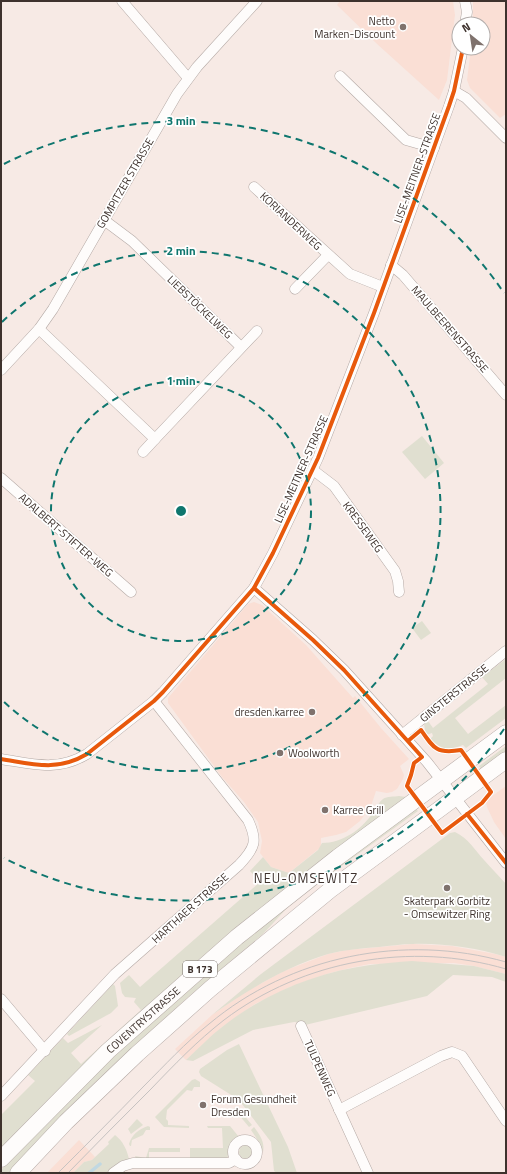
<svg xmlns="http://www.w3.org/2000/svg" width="507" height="1174" font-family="'Titillium Web',sans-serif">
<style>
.built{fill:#fadfd5}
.green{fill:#e0dfd0}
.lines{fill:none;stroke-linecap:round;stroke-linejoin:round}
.stream{stroke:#c0d8e2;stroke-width:3.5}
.minor-casing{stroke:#b4a9a5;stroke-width:11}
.primary-casing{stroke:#b4a9a5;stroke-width:17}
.minor{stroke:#fefcfb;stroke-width:10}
.primary{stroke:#fefcfb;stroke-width:16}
.tram{stroke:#c6c2c1;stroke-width:1}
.cycleway-casing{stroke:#fff;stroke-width:6}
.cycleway{stroke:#e8590c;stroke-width:4}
.ring{fill:none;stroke:#0f766e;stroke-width:2;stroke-dasharray:7 5}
.poi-dot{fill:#7f726d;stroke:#fff;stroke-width:1.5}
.labels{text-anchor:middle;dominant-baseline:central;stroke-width:3.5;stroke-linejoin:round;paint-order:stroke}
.shield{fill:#fff;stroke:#78706c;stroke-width:1}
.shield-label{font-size:10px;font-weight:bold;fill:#3e322d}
.poi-label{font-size:11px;fill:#3e322d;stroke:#fff;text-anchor:start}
.street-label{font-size:11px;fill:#3e322d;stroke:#fff}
.quarter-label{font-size:13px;letter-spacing:1px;fill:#3e322d;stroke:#fff}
.centre{fill:#0f766e;stroke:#fff;stroke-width:2}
.ring-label{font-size:12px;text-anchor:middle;font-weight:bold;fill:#0f766e;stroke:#fff;stroke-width:3.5;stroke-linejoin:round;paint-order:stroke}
</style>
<rect width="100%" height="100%" fill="#f7eae5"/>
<g class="built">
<polygon points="340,1 453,1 455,15 447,80 439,100 376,43 337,5"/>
<polygon points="473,1 506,1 506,114 500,118 470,88 467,80 471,48 483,48 483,24 473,24"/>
<polygon points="254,602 262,605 306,645 353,698 355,696 381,728 409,759 400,766 404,775 403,779 397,789 392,792 387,793 376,791 371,806 360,821 346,832 336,835 321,838 321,847 289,873 271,867 260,853 262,841 258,822 244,802 222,777 168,703 168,698 248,604"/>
<polygon points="506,786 506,839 494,822 487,807 486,802 488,799"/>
<polygon points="413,944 452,946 495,954 506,957 506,974 474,966 454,963 370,964 350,968 330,973 290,987 255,1004 222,1027 186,1060 175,1049 212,1015 247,991 284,971 328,954 347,950"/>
<polygon points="79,1140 95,1157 92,1160 84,1162 73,1173 47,1173"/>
</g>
<g class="green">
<polygon points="422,436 444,463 425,479 402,452"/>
<polygon points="422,621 431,633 421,640 412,628"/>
<path d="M506,659V678L455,718L468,734L506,705V718L466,748L463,745C448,751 442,750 430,739L433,736L432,733L426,735L424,724L428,721L433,728L488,684L482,677Z"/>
<polygon points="506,746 506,751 482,771 479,766"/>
<path d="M399,796L406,797L83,1066L1,1149V1115L35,1081L28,1075L63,1038L68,1043L102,1025L71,1053L81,1064L141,1010L134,1002L136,998L125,997L122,993L120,983L129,975L140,987L260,882L250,871L263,857L271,867L289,873L318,850L322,843C342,843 361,830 372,814C376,809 378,803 383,799C387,796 394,797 399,796Z"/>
<polygon points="414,807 418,811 336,870 288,907 263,934 187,998 120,1060 18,1162 9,1173 1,1173 1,1170 12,1158 115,1054 221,959"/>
<path d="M455,832C469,839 474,849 484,860C491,868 499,876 506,884V957C477,948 443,943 413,944C401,944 390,946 379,947C362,948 344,950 328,954C285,967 248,990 212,1015L261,974L450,833Z"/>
<path d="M412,961L474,966L506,974V982L492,977L453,975L427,996L305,1025L303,1023L294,1022L253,1030L193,1061L186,1060C198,1049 209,1037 222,1027C263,994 317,972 370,965C384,963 398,962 412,961Z"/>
<polygon points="113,984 115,986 118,1006 111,1013 69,1036 67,1034"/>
<polygon points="239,1044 288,1147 297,1173 277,1173 274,1171 271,1142 242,1104 236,1098 201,1076 199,1072 200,1069 227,1050"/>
<polygon points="195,1079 200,1082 200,1087 194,1087 192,1091 187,1090 167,1110 166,1119 168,1121 168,1125 189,1126 189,1128 164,1127 155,1117 192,1080"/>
<polygon points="233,1108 238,1108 252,1125 249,1127"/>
<polygon points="137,1119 143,1125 131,1134 128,1129"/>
<path d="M148,1126L150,1127V1130H146L143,1135L132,1140L131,1146H130L129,1144C132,1134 139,1129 148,1126Z"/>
<path d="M207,1126H230L239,1137C228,1145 233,1150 227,1158L190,1159V1148H223L222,1128H208Z"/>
<path d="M254,1127C260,1135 265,1142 263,1152L261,1145L251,1130Z"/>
<path d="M115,1135C123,1141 127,1150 129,1159L112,1168L106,1173H73L84,1162L92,1160L109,1144L108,1142Z"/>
<circle cx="246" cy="1152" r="7"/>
<polygon points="149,1148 180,1148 180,1152 149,1152 149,1159 136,1159 135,1156 146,1158"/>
</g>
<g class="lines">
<polyline class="stream" points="89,1173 100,1164"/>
<g class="minor-casing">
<g id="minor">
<polyline points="122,1 188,78"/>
<polyline points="465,1 467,12 465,24"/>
<polyline points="340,76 406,140 434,148"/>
<polyline points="454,91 466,98 506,138"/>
<polyline points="254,187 350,274 383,287"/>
<polyline points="104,220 132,241 241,347"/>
<polyline points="391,265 403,275 506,395"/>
<polyline points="295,289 328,255"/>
<polyline points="39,329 155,439 257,331"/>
<polyline points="1,370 39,329 53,309 177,94 197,67 257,1"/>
<polyline points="143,452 155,439"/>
<polyline points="313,470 334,486 395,571 398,581 399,592"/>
<polyline points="1,478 131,592"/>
<polyline points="254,588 313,640 344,670 427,762 506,863"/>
<polyline points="402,735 506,651"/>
<path d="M1,759C33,764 57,772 87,754L154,701L163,692L254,588L273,553L318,458L374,313L449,106L454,91L463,48"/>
<polyline points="1,999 45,1051"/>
<polyline points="301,1026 368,1173"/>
<path d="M1,1096L115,974L239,865C255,848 258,841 248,820L154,701"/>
<polyline points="339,1110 441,1056 452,1052 462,1056 506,1121"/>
<circle cx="245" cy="1152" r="12"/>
<polyline points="113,1173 123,1166 133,1163 229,1163 236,1159"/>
</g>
</g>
<g class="primary-casing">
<g id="primary">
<path id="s1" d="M1,1159L108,1051L237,937L338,857L506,733"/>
<polyline points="18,1173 66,1122 137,1054 210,989 330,890 506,760"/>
</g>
</g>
<use href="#minor" class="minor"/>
<use href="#primary" class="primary"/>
<g class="tram">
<path d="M58,1173C87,1144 115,1116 143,1087C165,1065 185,1043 209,1024C290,956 404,933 506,962"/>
<path d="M68,1173C95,1145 123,1117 151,1089C174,1065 197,1041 224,1020C303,960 411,941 506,969"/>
</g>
<g class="cycleway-casing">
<g id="cycleway">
<path d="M254,588L313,640L344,670L422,757L414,763L411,775L407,786L442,833L482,803L491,792L461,750C437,754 434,749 421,730L408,741"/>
<path d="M1,759C33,764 57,772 87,754L154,701L163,692L254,588L273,553L318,458L374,313L449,106L454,91L463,48"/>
<polyline points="467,814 506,863"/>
</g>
</g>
<use href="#cycleway" class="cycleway"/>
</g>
<g class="ring">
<circle cx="181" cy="511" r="130"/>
<path d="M2 322A260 260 0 1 1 2 700"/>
<path d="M504 729A390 390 0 0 1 4 858M4 164A390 390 0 0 1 504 293"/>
</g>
<g class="poi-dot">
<circle cx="403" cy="27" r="4"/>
<circle cx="312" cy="712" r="4"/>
<circle cx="280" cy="753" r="4"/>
<circle cx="325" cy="810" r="4"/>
<circle cx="447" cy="888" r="4"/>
<circle cx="203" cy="1105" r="4"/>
</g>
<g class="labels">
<rect class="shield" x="183" y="961" width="34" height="16" rx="3"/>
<g class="shield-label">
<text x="200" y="969">B 173</text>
</g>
<g class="poi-label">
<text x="395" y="21" text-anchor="end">Netto<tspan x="395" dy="13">Marken-Discount</tspan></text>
<text x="304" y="712" text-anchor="end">dresden.karree</text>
<text x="288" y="753">Woolworth</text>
<text x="333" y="810">Karree Grill</text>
<text x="447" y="901" text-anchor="middle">Skaterpark Gorbitz<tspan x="447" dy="13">- Omsewitzer Ring</tspan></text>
<text x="211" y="1099">Forum Gesundheit<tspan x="211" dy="13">Dresden</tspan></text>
</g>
<g class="street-label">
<text transform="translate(417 168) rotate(-70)">LISE-MEITNER-STRASSE</text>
<text transform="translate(125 183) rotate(-60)">GOMPITZER STRASSE</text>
<text transform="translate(291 221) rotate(43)">KORIANDERWEG</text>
<text transform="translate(200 307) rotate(44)">LIEBSTÖCKELWEG</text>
<text transform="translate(450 329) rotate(49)">MAULBEERENSTRASSE</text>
<text transform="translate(301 469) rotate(-66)">LISE-MEITNER-STRASSE</text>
<text transform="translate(363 527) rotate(54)">KRESSEWEG</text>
<text transform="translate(66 535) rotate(41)">ADALBERT-STIFTER-WEG</text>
<text transform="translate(454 693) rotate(-39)">GINSTERSTRASSE</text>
<text transform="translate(190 908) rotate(-42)">HARTHAER STRASSE</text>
<text stroke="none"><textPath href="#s1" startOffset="199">COVENTRYSTRASSE</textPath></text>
<text transform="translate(320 1068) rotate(66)">TULPENWEG</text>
</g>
<g class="quarter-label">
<text x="306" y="878">NEU-OMSEWITZ</text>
</g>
</g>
<circle cx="181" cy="511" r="6" class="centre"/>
<g class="ring-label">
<text x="181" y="125">3 min</text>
<text x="181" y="255">2 min</text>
<text x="181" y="385">1 min</text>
</g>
<rect width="507" height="1174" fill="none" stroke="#3e322d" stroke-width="4"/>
<g transform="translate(471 36) rotate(330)"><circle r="19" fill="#ffffff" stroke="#b2adab"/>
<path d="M0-3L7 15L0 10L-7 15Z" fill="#7f726d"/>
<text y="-6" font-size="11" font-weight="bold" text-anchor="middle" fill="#3e322d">N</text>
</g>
</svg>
